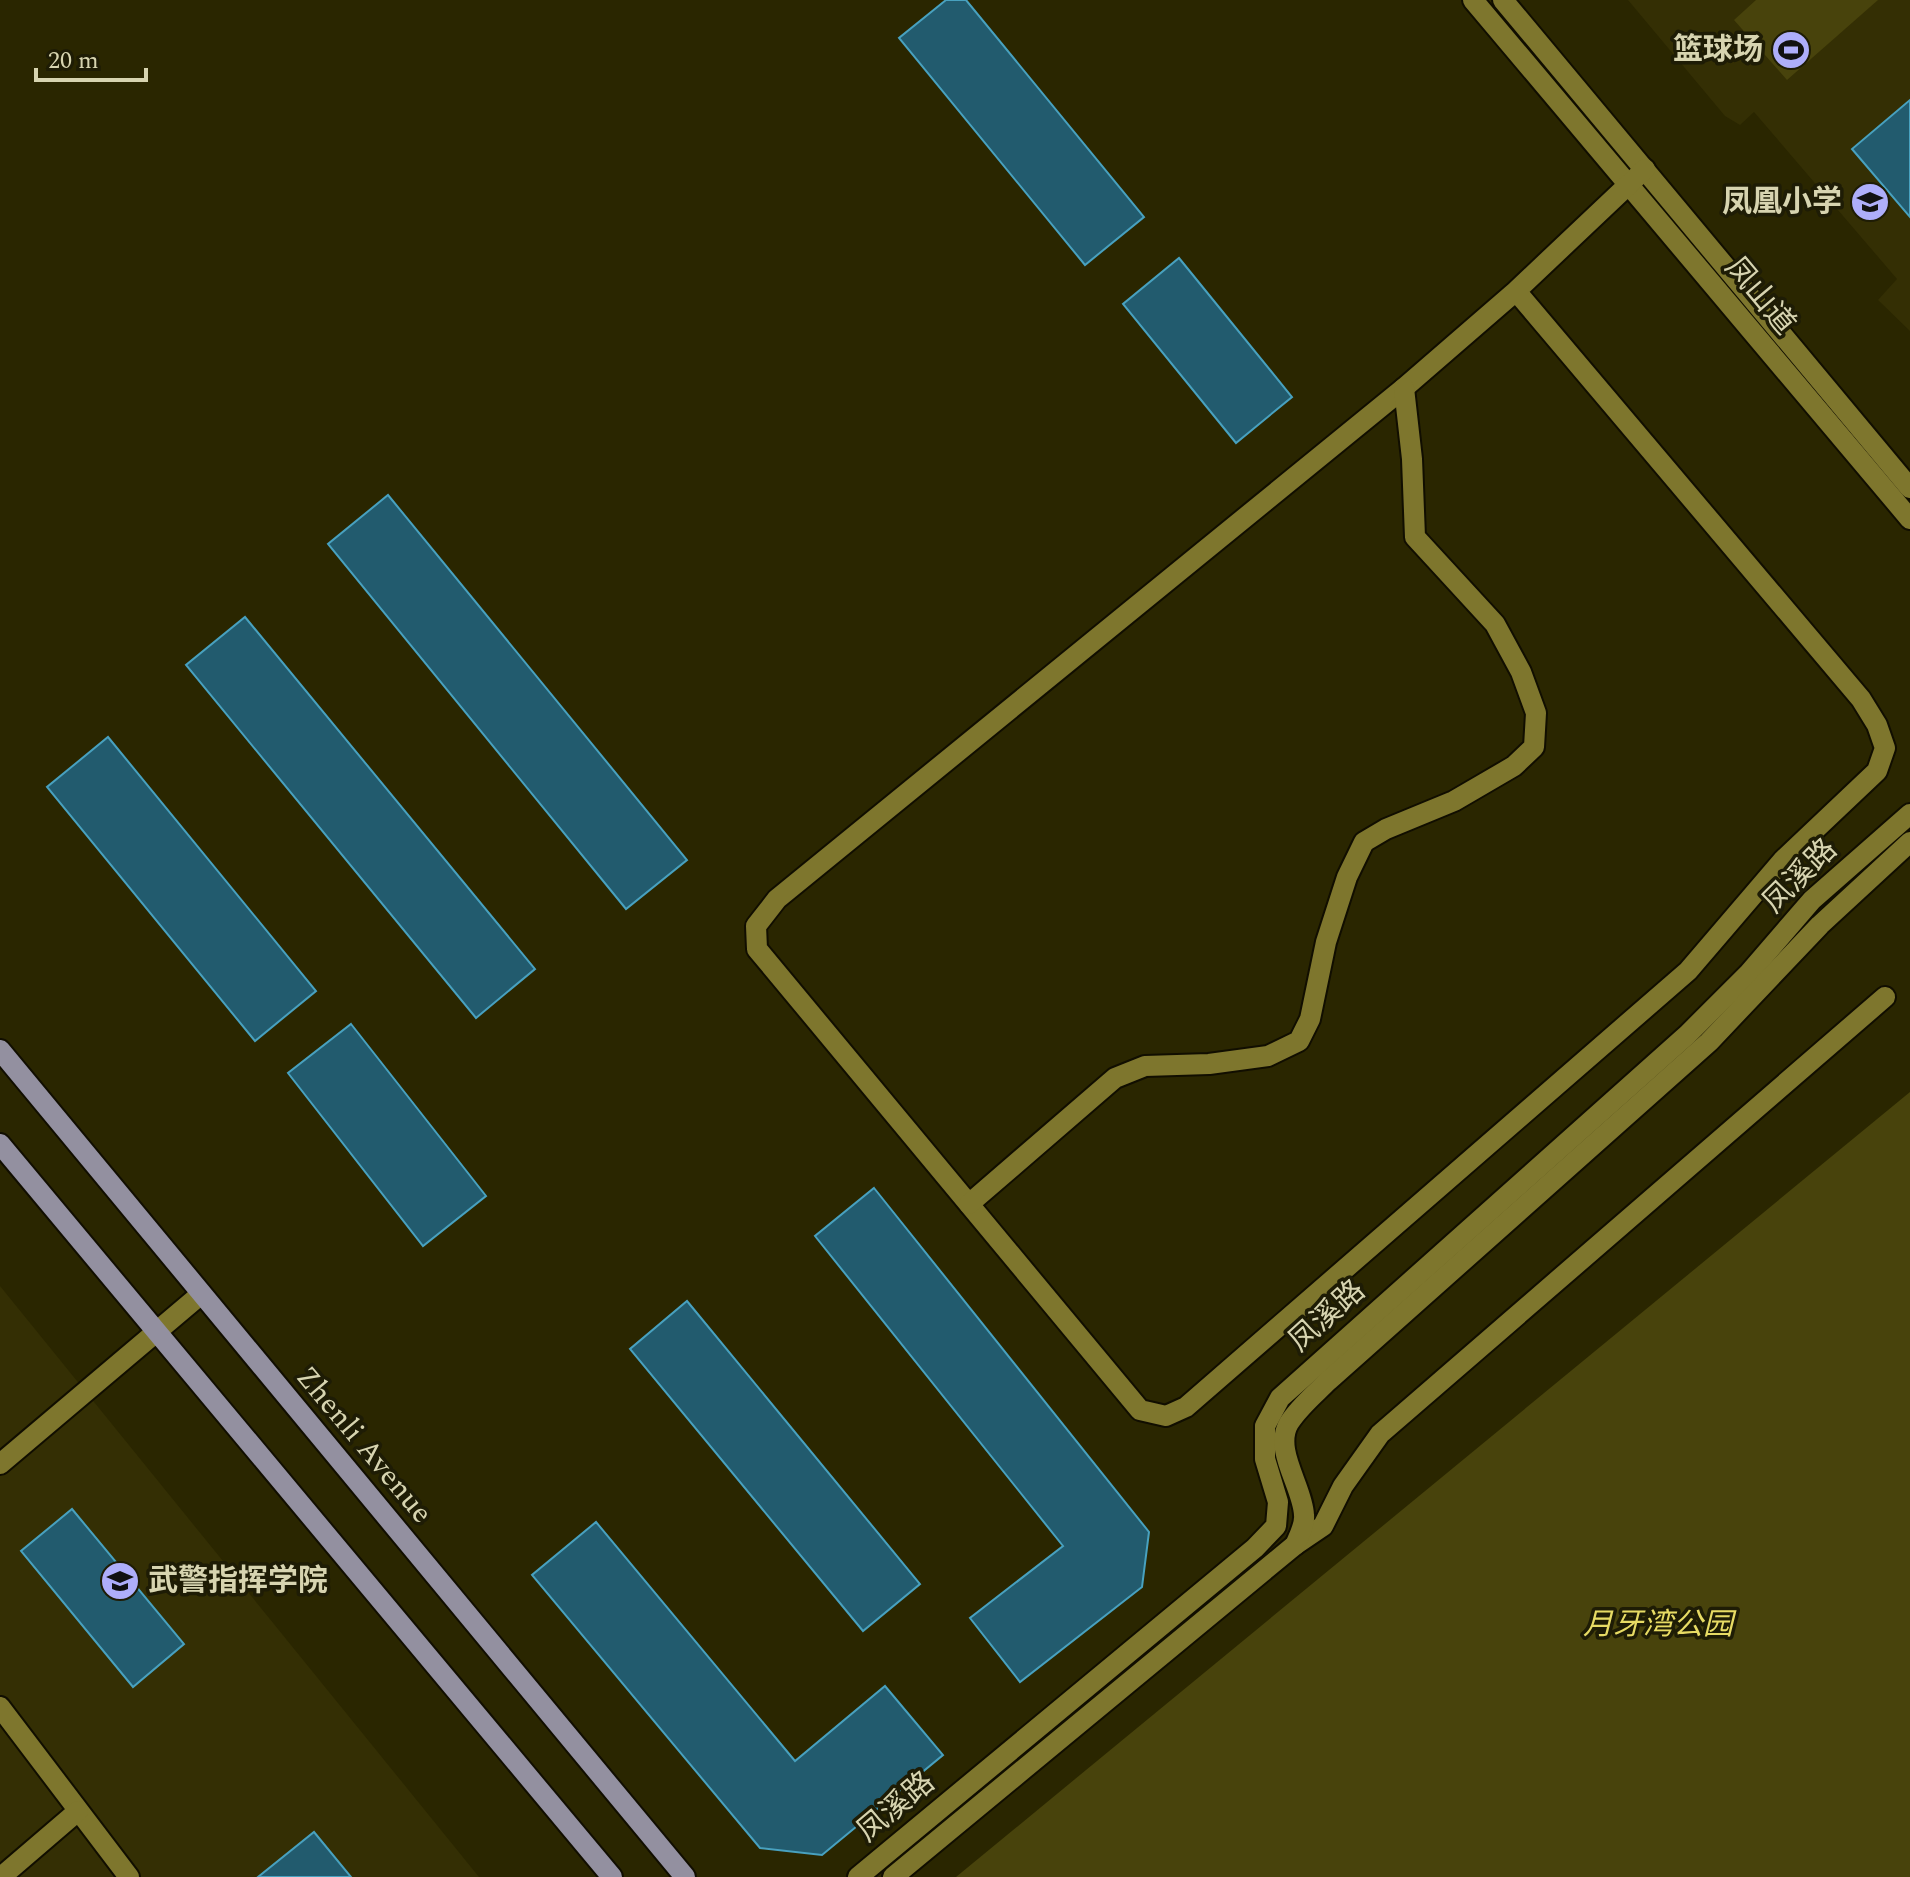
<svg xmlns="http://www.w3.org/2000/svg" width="1910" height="1877" font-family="Spectral,'Noto Sans SC',serif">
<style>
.built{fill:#342f04}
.green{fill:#48430c}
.building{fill:#225b6e;stroke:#48a1bf;stroke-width:2}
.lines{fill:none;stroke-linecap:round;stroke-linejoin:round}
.minor-casing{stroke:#110e00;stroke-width:24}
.major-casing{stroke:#110e00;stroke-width:24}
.minor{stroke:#7e762d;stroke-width:20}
.major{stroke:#9390a0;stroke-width:20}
.labels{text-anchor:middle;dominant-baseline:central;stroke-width:7;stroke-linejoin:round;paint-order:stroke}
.poi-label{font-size:30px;font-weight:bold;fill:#d7d4b0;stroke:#1e1c05;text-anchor:end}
.street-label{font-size:30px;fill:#d7d4b0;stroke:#1e1c05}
.park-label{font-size:30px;font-style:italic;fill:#e7db64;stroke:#1e1c05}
</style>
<rect width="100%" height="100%" fill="#2a2600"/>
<g class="built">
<polygon points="1628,0 1910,0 1910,331 1878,300 1897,279 1754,112 1740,125 1725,116"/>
<polygon points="0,1286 479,1877 0,1877"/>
</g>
<g class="green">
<polygon points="1756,0 1878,0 1787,80 1734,20"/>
<polygon points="1910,1092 1910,1877 956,1877"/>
</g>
<g class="building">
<polygon points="946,0 966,0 1144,217 1085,265 899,38"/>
<polygon points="1910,100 1910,217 1852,149"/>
<polygon points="1179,258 1292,397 1236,443 1123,304"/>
<polygon points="388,495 687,860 626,909 328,544"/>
<polygon points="245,617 535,969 476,1018 186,665"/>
<polygon points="108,737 316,991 255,1041 47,787"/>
<polygon points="351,1024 486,1196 423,1246 288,1073"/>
<polygon points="874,1188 1149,1532 1142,1587 1020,1682 970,1618 1063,1546 815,1236"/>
<polygon points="687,1301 920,1584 863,1631 630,1349"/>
<polygon points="72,1509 184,1644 133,1687 21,1551"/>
<polygon points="596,1522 795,1761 885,1686 943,1755 822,1855 760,1848 532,1575"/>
<polygon points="314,1832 351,1877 258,1877"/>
</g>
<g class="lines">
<g class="minor-casing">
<g id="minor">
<polyline points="1473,0 1910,519"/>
<polyline points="1503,0 1910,488"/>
<polyline points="1516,291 1404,388 777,899 756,926 757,949 1140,1410 1166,1416 1186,1407 1688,971 1783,860 1877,771 1885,748 1877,725 1861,699 1516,291 1645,169"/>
<polyline points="969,1204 1115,1078 1145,1066 1209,1064 1268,1056 1299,1041 1310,1019 1326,942 1347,877 1364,842 1386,829 1454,801 1514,766 1534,747 1536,713 1521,672 1495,624 1415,537 1412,459 1404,388"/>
<polyline points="0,1464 200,1295"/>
<polyline points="1295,1545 1323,1526 1343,1486 1380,1434 1885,997"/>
<polyline points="0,1707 129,1877"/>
<polyline points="1,1877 78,1811"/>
<polyline points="858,1877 1255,1548 1276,1526 1278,1502 1265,1459 1265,1426 1280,1398 1687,1035 1749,973 1812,900 1910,814"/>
<path d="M893,1877L1295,1545C1299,1536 1305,1525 1304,1515C1303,1487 1273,1450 1289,1423C1299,1407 1315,1394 1328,1381L1709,1042L1820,925L1910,842"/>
</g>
</g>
<g class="major-casing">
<g id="major">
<polyline points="0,1050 685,1877"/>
<polyline points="0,1144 612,1877"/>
</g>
</g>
<use href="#minor" class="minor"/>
<use href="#major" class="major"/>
</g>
<defs>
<g id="stadium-disc" transform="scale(2)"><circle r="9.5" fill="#aeaefa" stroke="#1e1c05"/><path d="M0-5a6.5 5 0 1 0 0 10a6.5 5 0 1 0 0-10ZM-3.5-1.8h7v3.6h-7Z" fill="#111"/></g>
<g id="school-disc" transform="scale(2)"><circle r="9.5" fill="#aeaefa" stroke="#1e1c05"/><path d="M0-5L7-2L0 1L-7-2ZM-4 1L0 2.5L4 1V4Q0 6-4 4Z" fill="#111"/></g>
<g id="university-disc" transform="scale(2)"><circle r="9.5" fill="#aeaefa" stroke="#1e1c05"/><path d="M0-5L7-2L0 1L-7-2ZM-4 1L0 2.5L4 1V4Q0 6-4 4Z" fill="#111"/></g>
</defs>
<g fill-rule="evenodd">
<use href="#stadium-disc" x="1791" y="50"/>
<use href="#school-disc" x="1870" y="202"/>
<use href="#university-disc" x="120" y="1581"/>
</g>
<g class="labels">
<g class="poi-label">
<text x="1763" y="50">篮球场</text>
<text x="1842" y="202">凤凰小学</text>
<text x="148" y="1581" text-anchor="start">武警指挥学院</text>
</g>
<g class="street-label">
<text transform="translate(1760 296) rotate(50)">凤山道</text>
<text transform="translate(1800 876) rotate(-45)">凤溪路</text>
<text transform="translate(1327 1316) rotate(-42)">凤溪路</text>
<text transform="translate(364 1445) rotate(50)">Zhenli Avenue</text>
<text transform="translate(896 1807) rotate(-40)">凤溪路</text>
</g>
<g class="park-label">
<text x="1658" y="1625">月牙湾公园</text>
</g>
</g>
<path d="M36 68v12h110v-12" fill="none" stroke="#d7d4b0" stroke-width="4"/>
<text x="48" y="68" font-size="24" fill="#d7d4b0" stroke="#1e1c05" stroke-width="6" paint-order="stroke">20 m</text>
</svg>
